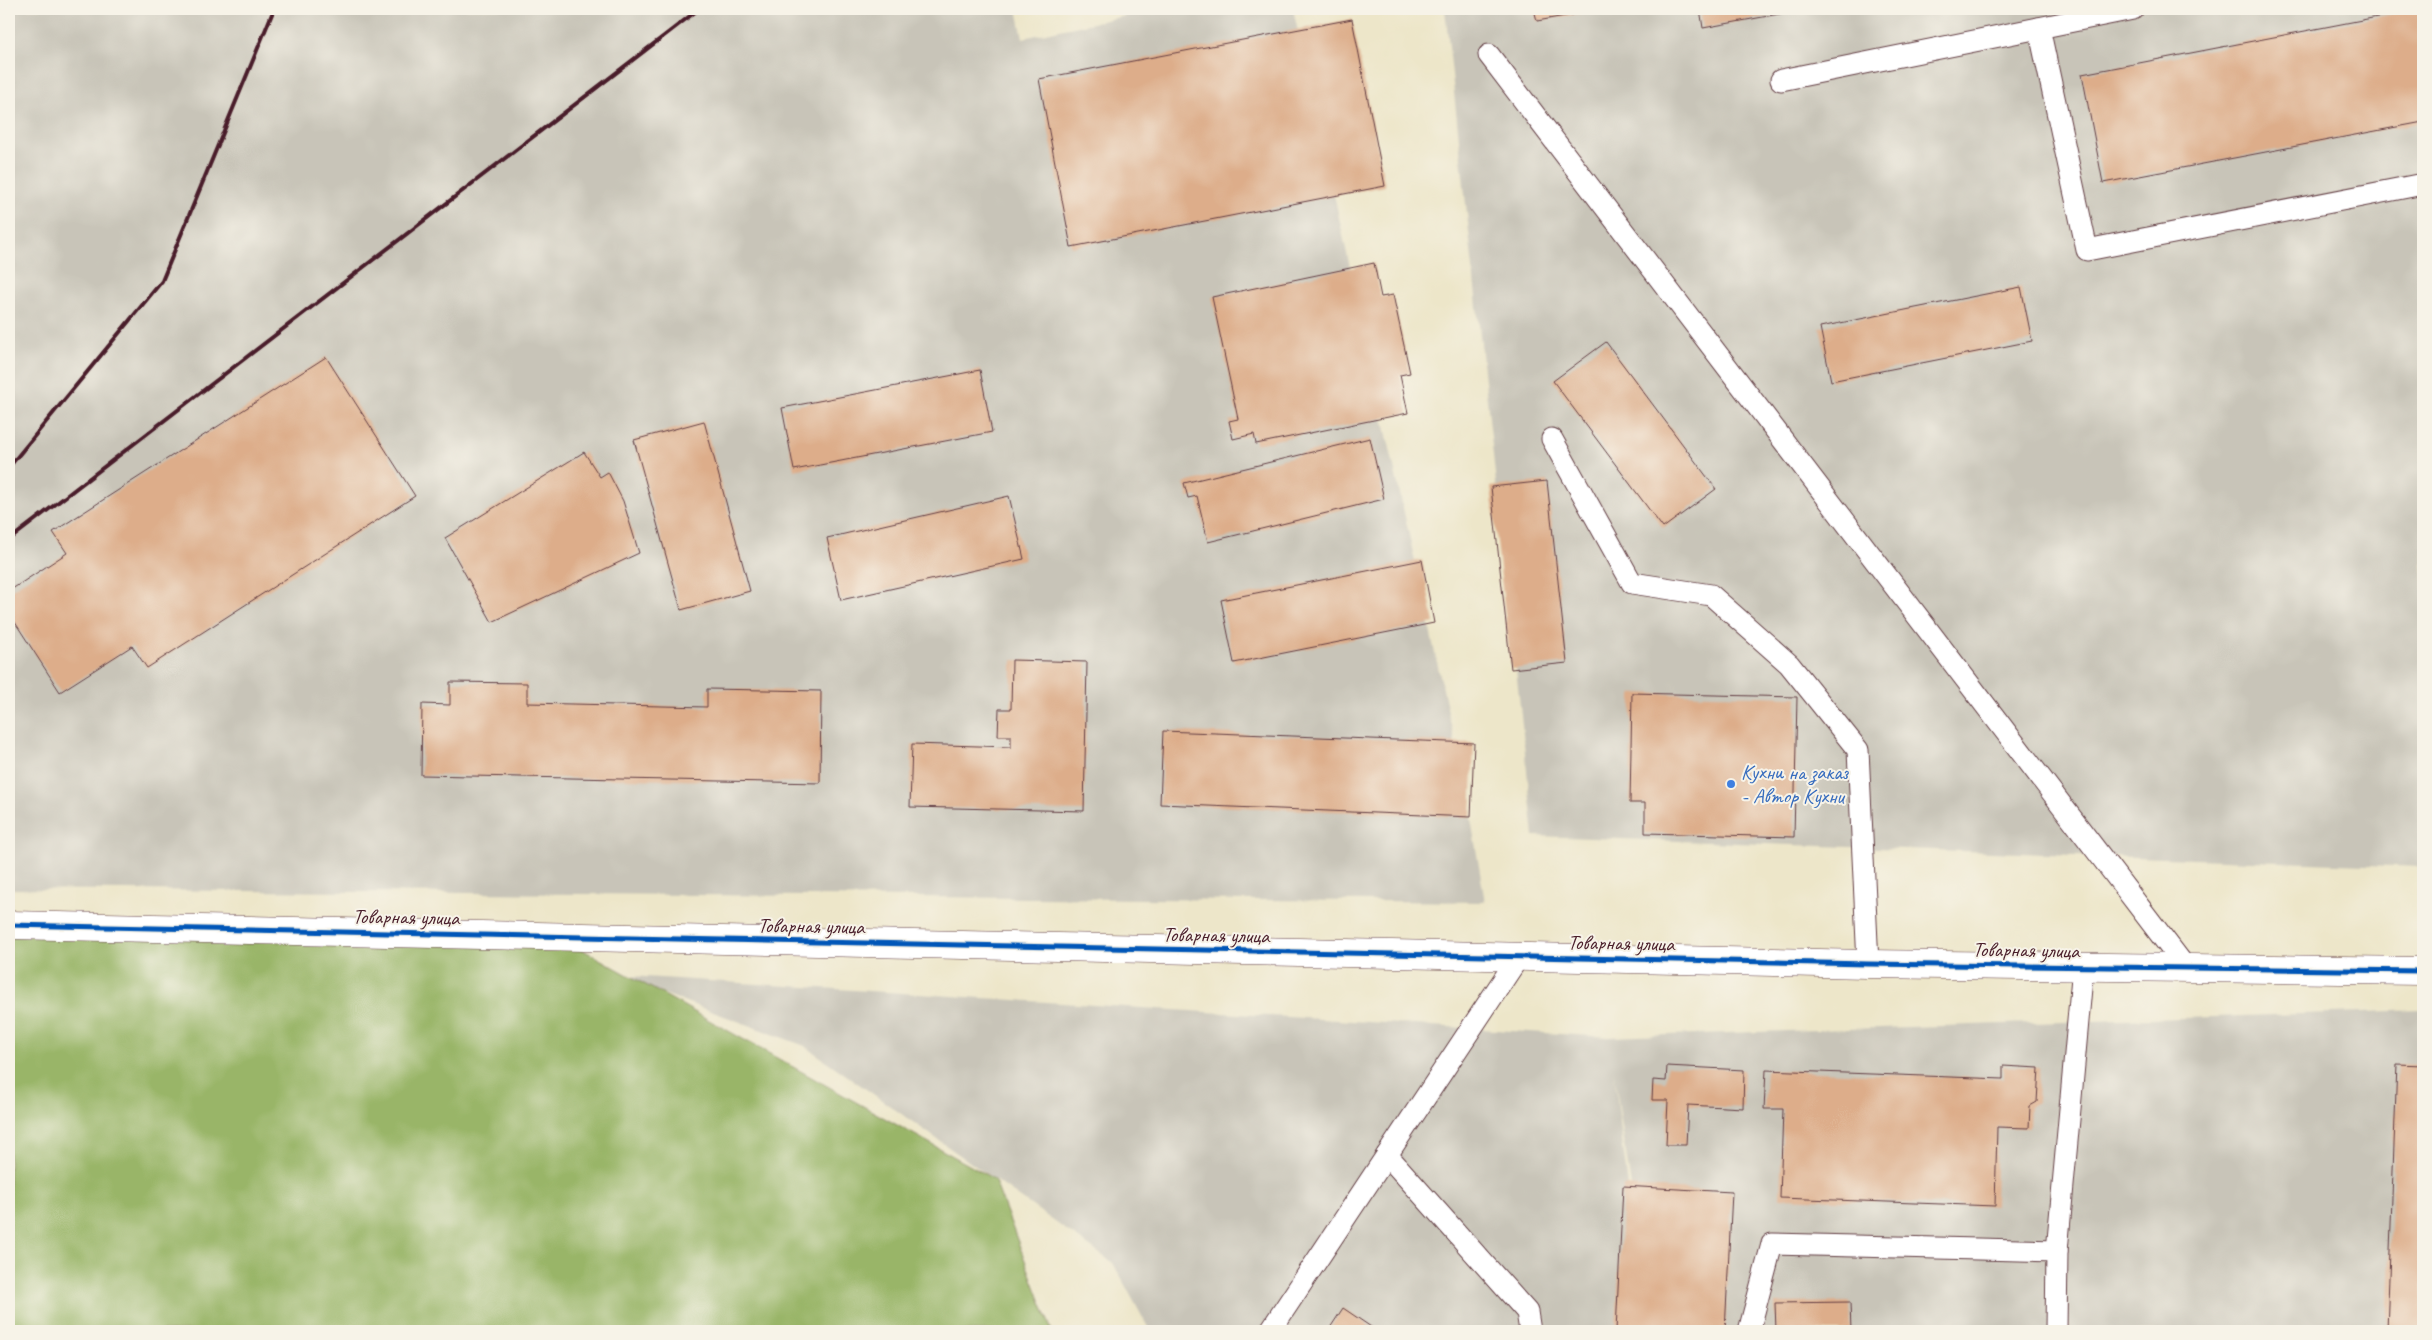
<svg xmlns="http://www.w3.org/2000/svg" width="2432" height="1340" font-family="Caveat,sans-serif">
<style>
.industrial{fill:#c8c4b8}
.forest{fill:#99b567;stroke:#726a49}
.building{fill:#ddad8a}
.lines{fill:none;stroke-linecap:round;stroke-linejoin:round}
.service-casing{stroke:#623d43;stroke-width:23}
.tertiary-casing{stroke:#623d43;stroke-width:29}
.service{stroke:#fff;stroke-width:21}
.tertiary{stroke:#fff;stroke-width:28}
.rail{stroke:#4a1f2b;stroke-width:4}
.cycleway-casing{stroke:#f7f3e8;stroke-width:8}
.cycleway{stroke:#0057b8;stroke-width:5}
.shop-dot{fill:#3f7fe0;stroke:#f7f3e8;stroke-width:2}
.labels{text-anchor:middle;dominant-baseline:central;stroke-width:4;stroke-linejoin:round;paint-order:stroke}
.shop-label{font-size:21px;fill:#366cbe;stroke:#f7f3e8;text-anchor:start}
.street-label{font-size:21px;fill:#4a1f2b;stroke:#f7f3e8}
</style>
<rect width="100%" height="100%" fill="#f7f3e8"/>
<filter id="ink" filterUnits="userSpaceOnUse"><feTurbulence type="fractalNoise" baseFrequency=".02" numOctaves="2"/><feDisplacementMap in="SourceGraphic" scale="10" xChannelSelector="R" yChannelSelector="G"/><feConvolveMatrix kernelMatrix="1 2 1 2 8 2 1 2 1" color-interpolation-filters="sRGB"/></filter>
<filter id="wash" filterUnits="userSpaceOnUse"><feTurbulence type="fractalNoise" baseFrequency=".0096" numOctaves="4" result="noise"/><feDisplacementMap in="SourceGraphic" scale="20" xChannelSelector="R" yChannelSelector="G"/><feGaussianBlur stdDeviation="1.12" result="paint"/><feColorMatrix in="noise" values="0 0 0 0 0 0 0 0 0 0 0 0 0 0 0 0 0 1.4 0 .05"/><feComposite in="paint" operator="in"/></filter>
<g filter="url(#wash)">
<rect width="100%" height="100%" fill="#ede6c9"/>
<g class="industrial">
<polygon points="9,9 1017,9 1023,38 1157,9 1293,9 1469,807 1485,902 9,889"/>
<polygon points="1445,9 2423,9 2423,867 1534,836"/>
<polygon points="613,975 1609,1037 2423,1010 2423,1331 1653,1331 1613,1067 1630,1203 1651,1331 1150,1331 1113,1263 805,1046"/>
</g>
<polygon class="forest" points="9,925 560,937 994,1179 1052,1331 9,1331"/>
<g id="blocks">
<g class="building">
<polygon points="1534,9 1599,9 1599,10 1537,21"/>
<polygon points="1700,9 1801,9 1801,10 1703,28"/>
<polygon points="2419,9 2423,9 2423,122 2103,183 2082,74"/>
<polygon points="1352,19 1385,186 1071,247 1039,79"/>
<polygon points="1374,263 1381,297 1393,295 1410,373 1400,375 1408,413 1256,444 1254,434 1233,439 1229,421 1238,419 1212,297"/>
<polygon points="2021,287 2032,341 1831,381 1820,327"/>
<polygon points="1606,342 1716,489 1663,528 1553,381"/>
<polygon points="326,357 415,496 147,668 132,646 60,692 9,613 9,591 67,553 53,532"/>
<polygon points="980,370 992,432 794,470 782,408"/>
<polygon points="704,421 750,591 681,610 634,440"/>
<polygon points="1370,438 1384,499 1208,542 1197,496 1188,498 1184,483"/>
<polygon points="584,452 600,477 608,472 623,501 639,553 492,622 445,538"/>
<polygon points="1547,481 1567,663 1511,669 1491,487"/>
<polygon points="1009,496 1024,559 841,600 827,538"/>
<polygon points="1422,560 1434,623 1234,663 1221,600"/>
<polygon points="1012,660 1087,662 1084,811 910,807 912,744 1011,747 1011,736 998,736 999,709 1011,709"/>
<polygon points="450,682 527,683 527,703 707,707 707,689 821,691 820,783 421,775 422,704 450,705"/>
<polygon points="1632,693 1797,697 1794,837 1645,833 1645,803 1630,803"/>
<polygon points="1163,731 1474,743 1471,817 1160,804"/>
<polygon points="2397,1064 2423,1065 2423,1331 2387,1331"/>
<polygon points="1667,1066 1744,1070 1743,1108 1688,1105 1686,1145 1666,1145 1668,1100 1652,1100 1653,1080 1666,1081"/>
<polygon points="2003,1066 2039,1068 2037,1102 2030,1106 2029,1128 1997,1127 1995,1206 1780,1198 1783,1109 1764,1109 1766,1070 2003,1079"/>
<polygon points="1623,1186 1732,1192 1725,1331 1616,1331"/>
<polygon points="1850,1302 1851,1331 1776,1331 1775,1303"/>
<polygon points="1343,1308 1377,1331 1328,1331"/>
</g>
</g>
</g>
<g filter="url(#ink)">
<use href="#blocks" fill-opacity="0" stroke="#623d43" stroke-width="1"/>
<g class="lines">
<g class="service-casing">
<g id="service">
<polyline points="2039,28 2087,250 2423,184"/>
<polyline points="1489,55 2186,968"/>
<polyline points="1781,80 2133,9"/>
<polyline points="1552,439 1632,583 1711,595 1789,664 1858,750 1868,964"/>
<polyline points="1387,1155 1527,1312 1530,1331"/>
<polyline points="1270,1331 1518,958"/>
<polyline points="1749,1331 1772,1244 2057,1251"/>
<polyline points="2056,1331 2057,1251 2083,966"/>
</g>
</g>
<g class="tertiary-casing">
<polyline id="tertiary" points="9,925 1868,964 2423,971"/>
</g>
<use href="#service" class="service"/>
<use href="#tertiary" class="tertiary"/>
<g class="rail">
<polyline points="9,467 162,281 274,9"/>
<polyline points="9,540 699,9"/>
</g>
<g class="cycleway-casing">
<polyline id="cycleway" points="9,925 1868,964 2423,971"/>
</g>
<use href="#cycleway" class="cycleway"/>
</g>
</g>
<circle class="shop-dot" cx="1731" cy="784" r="5"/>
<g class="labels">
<g class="shop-label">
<text x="1741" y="772">Кухни на заказ<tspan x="1741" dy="24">- Автор Кухни</tspan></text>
</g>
<g class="street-label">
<text transform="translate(406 917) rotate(1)">Товарная улица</text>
<text transform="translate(811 926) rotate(1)">Товарная улица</text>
<text transform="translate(1216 935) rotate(1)">Товарная улица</text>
<text transform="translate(1621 943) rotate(1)">Товарная улица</text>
<text transform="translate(2026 950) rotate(1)">Товарная улица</text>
</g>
</g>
<rect width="2432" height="1340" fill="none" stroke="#f7f3e8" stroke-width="30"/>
</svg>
